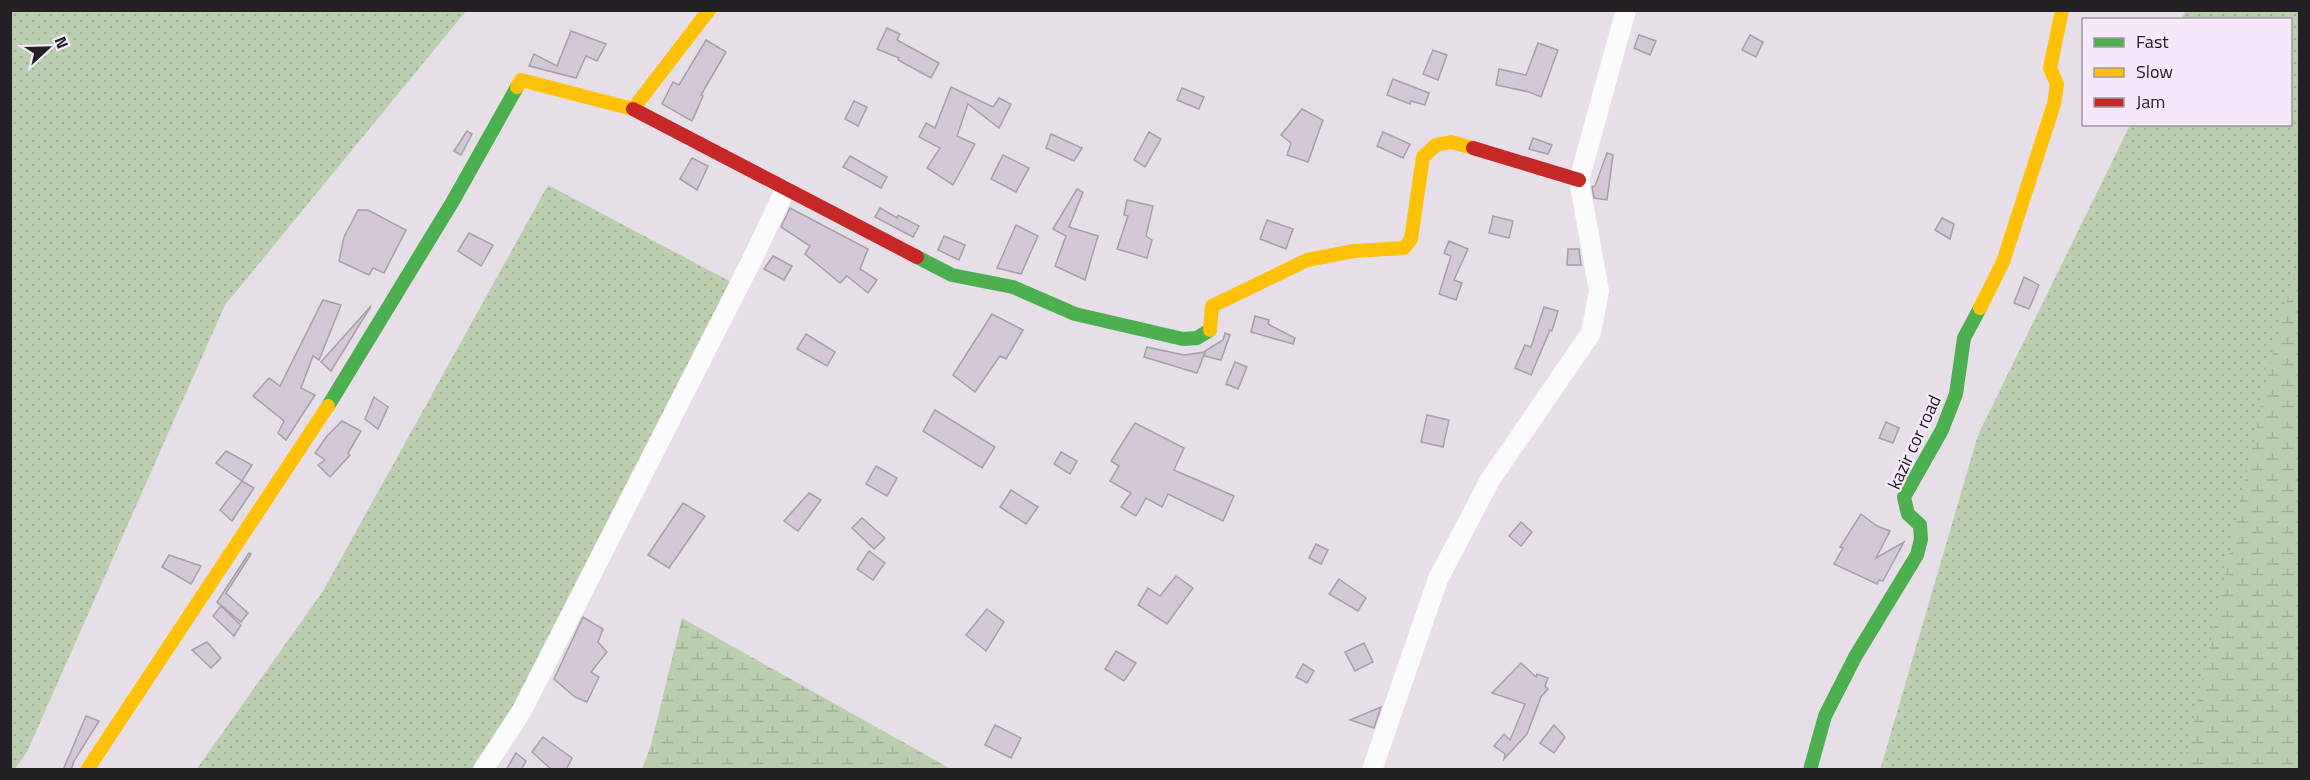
<svg xmlns="http://www.w3.org/2000/svg" width="2310" height="780" font-family="'Titillium Web',sans-serif">
<style>
.grass{fill:url(#grass-dots)}
.wetland{fill:url(#wetland-marsh)}
.building{fill:#d3c6d7;stroke:#a59fa6;stroke-width:1.5}
.lines{fill:none;stroke-linecap:round;stroke-linejoin:round}
.street{stroke:#fbfafc;stroke-width:20}
.fast{stroke:#4caf50;stroke-width:14}
.slow{stroke:#ffc107;stroke-width:14}
.jam{stroke:#c62828;stroke-width:14}
.labels{text-anchor:middle;dominant-baseline:central;stroke-width:5;stroke-linejoin:round;paint-order:stroke}
.street-label{font-size:18px;fill:#242026;stroke:#f5e8fa}
</style>
<defs>
<pattern id="grass-dots" width="8" height="8" patternUnits="userSpaceOnUse" patternTransform="scale(1.5)"><rect width="8" height="8" fill="#bbcfaf"/><path d="M2 2h.1M6 6h.1" fill="none" stroke="#a1b196" stroke-width="1.8" stroke-linecap="round"/></pattern>
<pattern id="wetland-marsh" width="20" height="14" patternUnits="userSpaceOnUse" patternTransform="scale(1.5)"><rect width="20" height="14" fill="#bbcfaf"/><path d="M1 5h8M5 5V1M11 12h8M15 12V8" fill="none" stroke="#a1b196"/></pattern>
</defs>
<rect width="100%" height="100%" fill="#e6dfe8"/>
<g class="grass">
<polygon points="10,11 466,11 225,305 27,752 14,770 10,769"/>
<polygon points="2186,11 2299,11 2299,769 1880,770 1978,435 2130,125 2290,124 2290,20 2181,19"/>
<polygon points="548,185 735,284 527,693 475,769 196,770 323,591"/>
</g>
<g class="wetland">
<polygon points="2299,269 2299,769 2183,769 2280,319"/>
<polygon points="682,618 951,769 642,769 651,745"/>
</g>
<g class="building">
<polygon points="887,28 900,34 897,40 939,63 931,78 898,60 899,58 877,49"/>
<polygon points="571,31 606,44 597,61 586,56 576,78 529,66 534,54 557,66"/>
<polygon points="1639,35 1656,41 1650,55 1634,48"/>
<polygon points="1750,35 1763,42 1756,57 1742,50"/>
<polygon points="706,40 726,52 701,95 703,96 692,121 662,104 673,82 679,85"/>
<polygon points="1538,43 1558,50 1541,97 1529,92 1496,85 1499,69 1526,75"/>
<polygon points="1433,50 1447,55 1438,80 1423,74"/>
<polygon points="1393,79 1429,93 1425,105 1411,101 1410,104 1387,95"/>
<polygon points="951,87 993,107 999,98 1011,104 999,128 968,104 957,136 975,144 953,185 927,168 940,148 919,137 926,123 935,128"/>
<polygon points="1182,88 1204,97 1199,109 1177,100"/>
<polygon points="854,101 867,107 858,126 845,119"/>
<polygon points="1302,109 1323,120 1308,162 1287,155 1291,143 1281,135"/>
<polygon points="467,131 472,134 461,155 454,151"/>
<polygon points="1149,132 1161,139 1145,167 1134,160"/>
<polygon points="1383,132 1410,144 1403,158 1377,146"/>
<polygon points="1051,134 1082,148 1074,161 1046,148"/>
<polygon points="1533,138 1552,145 1548,154 1529,149"/>
<polygon points="1607,153 1613,155 1607,200 1594,198 1592,187 1595,186"/>
<polygon points="1003,155 1029,168 1016,192 991,179"/>
<polygon points="850,156 887,177 881,188 843,167"/>
<polygon points="692,158 708,166 697,190 680,179"/>
<polygon points="1077,189 1083,192 1069,227 1098,236 1085,280 1055,266 1066,236 1053,229"/>
<polygon points="1127,200 1153,206 1146,236 1152,240 1147,258 1117,249 1128,216 1124,215"/>
<polygon points="790,208 868,249 860,269 877,280 868,293 847,276 840,283 805,254 810,246 781,227"/>
<polygon points="880,208 897,218 898,215 919,226 913,237 875,217"/>
<polygon points="358,210 368,210 406,230 384,273 373,268 369,275 339,261 344,237"/>
<polygon points="1493,216 1513,221 1509,238 1489,233"/>
<polygon points="1942,218 1954,224 1950,239 1935,230"/>
<polygon points="1267,220 1293,229 1286,249 1260,239"/>
<polygon points="1016,225 1038,236 1021,274 997,268"/>
<polygon points="469,233 493,245 481,266 458,251"/>
<polygon points="944,236 965,245 959,260 938,250"/>
<polygon points="1449,241 1468,249 1454,280 1462,283 1456,300 1439,294 1451,256 1444,253"/>
<polygon points="1568,249 1579,249 1581,265 1567,265"/>
<polygon points="773,256 792,266 784,280 764,269"/>
<polygon points="2024,277 2039,285 2029,309 2014,303"/>
<polygon points="323,300 341,305 319,360 313,356 301,388 315,395 286,440 278,433 284,421 253,396 269,378 280,386"/>
<polygon points="371,306 331,371 321,362"/>
<polygon points="1544,307 1558,311 1552,331 1550,330 1531,375 1515,368 1525,345 1531,347"/>
<polygon points="992,314 1023,330 1006,359 1000,356 975,392 953,375"/>
<polygon points="1255,316 1269,320 1268,324 1295,338 1293,344 1251,332"/>
<polygon points="1225,333 1230,335 1221,360 1204,356 1205,351 1223,340"/>
<polygon points="806,334 835,352 827,366 797,349"/>
<polygon points="1147,347 1184,355 1205,352 1197,373 1144,357"/>
<polygon points="1235,362 1247,367 1238,389 1226,384"/>
<polygon points="374,397 388,407 378,429 365,419"/>
<polygon points="935,410 995,447 982,468 923,431"/>
<polygon points="1427,415 1449,420 1443,447 1421,442"/>
<polygon points="342,421 361,431 348,453 350,455 330,477 318,465 325,460 315,453 327,436"/>
<polygon points="1886,422 1899,428 1893,443 1879,438"/>
<polygon points="1135,423 1184,448 1174,470 1234,496 1223,521 1168,494 1162,507 1146,498 1136,516 1121,507 1131,493 1110,481 1119,466 1111,461"/>
<polygon points="226,451 252,465 242,481 216,463"/>
<polygon points="1061,452 1077,461 1070,474 1054,464"/>
<polygon points="876,466 897,478 887,496 866,484"/>
<polygon points="242,481 254,488 232,521 220,510"/>
<polygon points="1011,490 1038,507 1026,524 1000,507"/>
<polygon points="809,493 821,500 798,531 784,521"/>
<polygon points="683,503 705,516 669,568 648,555"/>
<polygon points="1861,514 1877,526 1890,531 1876,558 1904,542 1883,581 1879,580 1877,584 1834,564 1843,548 1840,547"/>
<polygon points="862,518 885,538 874,549 852,528"/>
<polygon points="1521,522 1532,532 1521,546 1509,536"/>
<polygon points="1316,544 1328,550 1321,564 1309,558"/>
<polygon points="869,551 885,563 873,580 857,569"/>
<polygon points="249,553 251,554 226,593 248,613 241,622 217,602"/>
<polygon points="169,555 201,566 191,584 162,567"/>
<polygon points="1176,576 1193,588 1167,624 1138,605 1148,588 1160,596"/>
<polygon points="1339,579 1366,598 1358,611 1329,594"/>
<polygon points="221,606 241,625 234,636 213,616"/>
<polygon points="987,609 1004,622 986,651 966,635"/>
<polygon points="583,617 603,629 598,642 607,652 591,672 599,677 587,702 575,697 554,679"/>
<polygon points="207,642 221,658 211,668 192,650"/>
<polygon points="1364,643 1373,662 1355,671 1345,652"/>
<polygon points="1116,651 1136,663 1124,681 1105,669"/>
<polygon points="1521,663 1536,677 1537,674 1548,678 1545,686 1548,689 1541,697 1527,734 1504,759 1505,754 1494,746 1504,734 1510,740 1525,704 1492,693"/>
<polygon points="1303,664 1314,671 1307,683 1296,677"/>
<polygon points="1381,707 1374,728 1350,720"/>
<polygon points="86,716 99,721 74,761 71,770 63,770"/>
<polygon points="995,725 1021,738 1011,758 985,745"/>
<polygon points="1554,725 1565,737 1554,753 1540,743"/>
<polygon points="543,737 572,758 566,770 552,770 532,752"/>
<polygon points="516,753 526,761 521,770 506,770"/>
</g>
<g class="lines">
<g class="street">
<polyline points="483,770 521,712 751,262 785,190"/>
<polyline points="1372,770 1438,579 1490,480 1591,333 1599,291 1579,180 1626,10"/>
</g>
<g class="fast">
<polyline points="917,257 952,275 1013,287 1075,314 1183,339 1197,338 1210,330"/>
<polyline points="328,406 453,201 517,87"/>
<polyline points="1810,770 1825,716 1855,657 1917,555 1921,539 1920,525 1908,514 1904,497 1942,430 1956,394 1964,338 1980,308"/>
</g>
<g class="slow">
<polyline points="517,87 521,80 633,109 709,10"/>
<polyline points="1980,308 2003,262 2054,104 2057,84 2050,68 2062,10"/>
<polyline points="1210,330 1212,306 1307,260 1354,251 1404,248 1411,239 1423,157 1436,145 1451,142 1473,148"/>
<polyline points="87,770 328,406"/>
</g>
<g class="jam">
<polyline points="633,109 917,257"/>
<polyline points="1473,148 1579,180"/>
</g>
</g>
<g class="labels">
<g class="street-label">
<text transform="translate(1914 442) rotate(-65)">kazir cor road</text>
</g>
</g>
<rect width="2310" height="780" fill="none" stroke="#242026" stroke-width="24"/>
<rect x="2082" y="18" width="210" height="108" fill="#f5e8fa" stroke="#a198a5" stroke-width="1.5"/>
<rect x="2094" y="38" width="30" height="9" fill="#4caf50" stroke="#a198a5" stroke-width="1.5"/>
<text x="2136" y="48" font-size="18" fill="#242026">Fast</text>
<rect x="2094" y="68" width="30" height="9" fill="#ffc107" stroke="#a198a5" stroke-width="1.5"/>
<text x="2136" y="78" font-size="18" fill="#242026">Slow</text>
<rect x="2094" y="98" width="30" height="9" fill="#c62828" stroke="#a198a5" stroke-width="1.5"/>
<text x="2136" y="108" font-size="18" fill="#242026">Jam</text>
<g transform="translate(48 48) rotate(68)" stroke="#f5e8fa" stroke-width="4.5" paint-order="stroke">
<path d="M0-4.5L10 22L0 15L-10 22Z" fill="#242026"/>
<text y="-9" font-size="16" font-weight="bold" text-anchor="middle" fill="#242026">N</text>
</g>
</svg>
